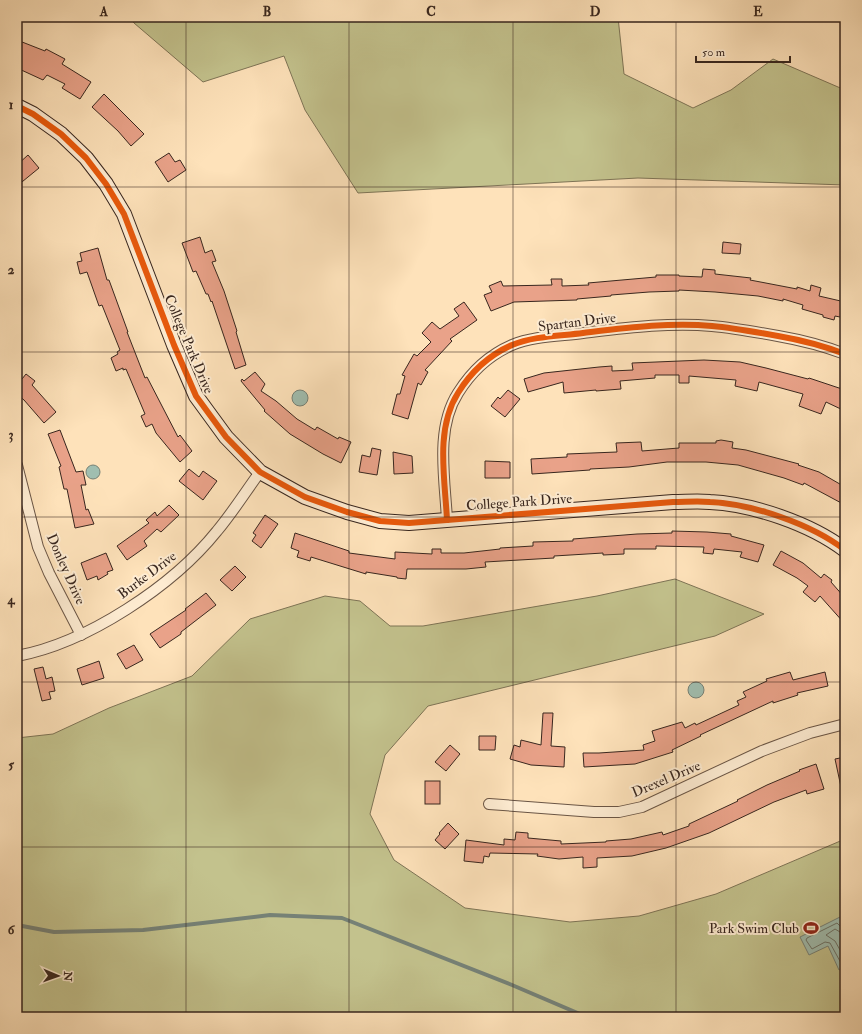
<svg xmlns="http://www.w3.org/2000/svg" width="862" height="1034" font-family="'IM FELL Double Pica',serif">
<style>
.green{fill:#c3c28d;stroke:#7e7456}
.water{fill:#a0beb0;stroke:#768176}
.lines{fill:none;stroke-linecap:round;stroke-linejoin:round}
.shore{stroke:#6c7267;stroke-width:1}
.stream{stroke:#768176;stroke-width:4}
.building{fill:#e9a289;stroke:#38261e}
.street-casing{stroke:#6a5545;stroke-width:12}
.secondary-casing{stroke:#38261e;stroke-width:16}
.street{stroke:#feecd2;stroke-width:10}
.secondary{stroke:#feecd2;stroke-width:14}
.cycleway-casing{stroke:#feecd2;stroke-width:8}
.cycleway{stroke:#e8590c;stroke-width:6}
.grid{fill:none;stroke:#38261e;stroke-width:1;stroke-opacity:0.55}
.labels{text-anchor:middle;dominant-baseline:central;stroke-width:4;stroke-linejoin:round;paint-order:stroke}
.street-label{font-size:14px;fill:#38261e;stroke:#feecd2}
.poi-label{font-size:14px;fill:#38261e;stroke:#feecd2;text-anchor:end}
.neatline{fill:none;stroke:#38261e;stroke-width:1.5}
.grid-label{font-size:13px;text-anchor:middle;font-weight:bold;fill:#38261e}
</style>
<rect width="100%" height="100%" fill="#fee2ba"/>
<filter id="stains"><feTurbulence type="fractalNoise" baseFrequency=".005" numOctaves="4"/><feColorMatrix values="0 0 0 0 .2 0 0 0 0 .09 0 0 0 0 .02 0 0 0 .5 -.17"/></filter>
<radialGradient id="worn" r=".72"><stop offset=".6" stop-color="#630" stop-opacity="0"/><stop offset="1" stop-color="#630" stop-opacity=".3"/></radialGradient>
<g class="green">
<polygon points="129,17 618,17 624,74 693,108 731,90 773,59 845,90 845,185 638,178 358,193 305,110 284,56 203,82 134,23"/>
<polygon points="675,579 764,614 715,636 428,706 385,755 370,814 394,860 465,908 570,922 639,916 716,894 845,839 845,1017 17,1017 17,738 53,734 109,708 192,676 250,619 325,596 360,601 390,626 423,626 597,596"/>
</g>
<g class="water">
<circle cx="300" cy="398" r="8"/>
<circle cx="93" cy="472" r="7"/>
<circle cx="696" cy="690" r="8"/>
<polygon points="840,917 845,927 845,967 839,970 828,946 809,955 800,937"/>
</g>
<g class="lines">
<g class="shore">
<polyline points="845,928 841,927 837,923 807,938 806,940 812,949 825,942 830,943 841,963 845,964"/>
<polyline points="845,933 840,932 835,929 826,935 835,941 845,959"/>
</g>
<polyline class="stream" points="17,925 54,932 143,930 270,915 342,918 512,985 587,1017"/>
</g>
<g class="building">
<polygon points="17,40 45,51 46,49 65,59 62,64 91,82 80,99 62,88 65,84 47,75 43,80 17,68"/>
<polygon points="104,94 144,134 131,146 118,131 92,107"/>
<polygon points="169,153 175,162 180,160 186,170 168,182 155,162"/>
<polygon points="28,155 39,168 17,186 17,165"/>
<polygon points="200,237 205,253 212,250 216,261 212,262 224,291 237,331 236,332 246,365 235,369 212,301 211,302 208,294 206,294 196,271 193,272 182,243"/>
<polygon points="723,242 741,244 740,254 722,253"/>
<polygon points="98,248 107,280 109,280 128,332 127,332 145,378 147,377 178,437 180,435 192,451 180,462 156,433 152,424 146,427 141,416 145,414 126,369 123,370 123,368 116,371 111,358 118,354 117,352 120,350 102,305 99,306 87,272 80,274 77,262 82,261 80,253"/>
<polygon points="703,269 715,270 715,274 751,278 750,280 797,289 797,287 810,291 811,285 821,288 819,296 845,302 845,318 835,316 834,320 823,317 823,315 802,309 803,305 783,299 783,301 758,296 715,292 679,290 679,291 649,292 611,295 611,296 577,299 577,300 514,302 491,311 484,295 492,292 489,286 501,281 503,286 552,285 551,279 562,279 562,286 589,285 588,283 656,277 656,275 679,275 679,276 702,277"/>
<polygon points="464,302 477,320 450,339 452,341 425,370 428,372 421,385 418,383 408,419 392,414 397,394 400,394 405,376 402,375 414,354 417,356 431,342 422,333 432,322 440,329 459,316 454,309"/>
<polygon points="704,360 740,362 766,368 808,379 809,378 845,390 845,411 826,402 821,414 799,406 803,394 759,382 757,391 735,386 736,380 689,376 689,383 679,383 679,375 655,375 655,378 620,381 621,389 596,391 596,390 564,393 563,382 528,392 524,379 544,373 599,367 612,366 612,371 633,370 632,363"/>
<polygon points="255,372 265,384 261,391 276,401 297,419 315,430 317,427 338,439 339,437 351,442 341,463 323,454 290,434 264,411 265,410 241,381 242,379 244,381"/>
<polygon points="26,374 35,381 32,385 56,412 44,423 24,400 17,394 17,375 22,379"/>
<polygon points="508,390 520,399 505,417 491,406 498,397 500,399"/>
<polygon points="60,430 76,472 83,471 86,485 81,485 86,510 88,509 94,524 75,528 67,489 64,489 59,467 61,466 48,434"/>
<polygon points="721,440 733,442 732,448 746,450 799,464 798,465 819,472 845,487 845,505 804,483 803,485 784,478 738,465 706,462 667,462 629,467 590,469 590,470 532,474 531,459 567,457 567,454 617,452 616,443 641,442 642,451 679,448 679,443 716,443 716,441"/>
<polygon points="372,448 381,450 377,475 359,472 362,455 370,457"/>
<polygon points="393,452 412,456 413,473 394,474"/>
<polygon points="485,461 510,462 510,478 485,478"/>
<polygon points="189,469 199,477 203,471 217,481 203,500 179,481"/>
<polygon points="169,505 179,515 161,532 157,529 144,541 147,546 127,560 117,546 149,523 146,520 155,512 157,516"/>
<polygon points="265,515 278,524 261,548 252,541 256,535 253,533"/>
<polygon points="672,531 707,532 731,534 731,536 764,545 758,562 740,557 742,552 714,549 713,554 703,553 704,547 656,546 656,549 624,549 624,554 603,555 603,553 554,556 554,558 485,562 486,567 466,569 407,569 406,579 397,578 397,577 366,572 366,574 311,557 310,561 297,557 299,551 291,548 295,533 349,551 349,553 395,559 395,552 432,554 432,549 441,549 441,553 464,553 500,549 500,548 533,546 533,542 573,541 573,539 637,534 672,533"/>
<polygon points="781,551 803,563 821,578 824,574 832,580 831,582 845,598 845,624 820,596 815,602 803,592 808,586 797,578 773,565"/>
<polygon points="106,553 113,570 107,572 108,574 98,580 97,576 87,580 81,563"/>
<polygon points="235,566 246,577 232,591 220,580"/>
<polygon points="206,593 216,605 181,632 181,634 160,648 150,634 186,610 185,609"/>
<polygon points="134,645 143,660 126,669 117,654"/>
<polygon points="99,661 104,678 82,685 77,669"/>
<polygon points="43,667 46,679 52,677 55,691 49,692 51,699 42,701 34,669"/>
<polygon points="790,672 793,680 825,672 828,686 797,693 798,695 773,703 773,701 700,735 701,736 672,750 673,752 635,764 584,767 583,753 599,753 644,750 643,745 655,741 652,731 682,722 685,728 695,723 696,725 739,705 737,701 746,697 743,692 767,681 766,679"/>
<polygon points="543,713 553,713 551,746 565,747 564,767 531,765 510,759 514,745 520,747 521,740 541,745"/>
<polygon points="479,736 496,736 495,750 479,750"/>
<polygon points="450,745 460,754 446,771 435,762"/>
<polygon points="845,757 845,786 841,787 835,759"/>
<polygon points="816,764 824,789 807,794 806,790 774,802 709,833 666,848 632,856 597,858 597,867 583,868 583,857 559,859 537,856 538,854 490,853 489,857 484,856 483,863 464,861 466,840 504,845 504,839 515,840 516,832 528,833 528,838 561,841 561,844 606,842 606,841 631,839 662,832 663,835 689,826 689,824 738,801 737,800 767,785 800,771 799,770"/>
<rect x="425" y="781" width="15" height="23"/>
<polygon points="448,823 459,834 445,849 435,840 440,834 439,833"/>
</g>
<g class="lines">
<g class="street-casing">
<g id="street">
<polyline points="17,465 38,547 49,573 81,635"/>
<path d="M447,520C445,479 435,429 458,393C471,372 489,355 512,345C533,336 560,336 583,333C625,328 670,322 712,326C734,328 756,332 778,336C801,340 824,346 845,354"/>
<path d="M17,656C87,643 173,586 217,531C233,512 246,491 260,472"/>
<polyline points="489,804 594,812 619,812 642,807 762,751 810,733 845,724"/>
</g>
</g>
<g class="secondary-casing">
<path id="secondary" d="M17,106L33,114L61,134L86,158L106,184L124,214L174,345L196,396L226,437L260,472L305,497L347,512L380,521L409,523L673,502C685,502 698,501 710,502C753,504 811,524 845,550"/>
</g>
<use href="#street" class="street"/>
<use href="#secondary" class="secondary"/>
<g class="cycleway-casing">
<g id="cycleway">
<path d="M17,106L33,114L61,134L86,158L106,184L124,214L174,345L196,396L226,437L260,472L305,497L347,512L380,521L409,523L673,502C685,502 698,501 710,502C753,504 811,524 845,550"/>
<path d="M447,520C445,479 435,429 458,393C471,372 489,355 512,345C533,336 560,336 583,333C625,328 670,322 712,326C734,328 756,332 778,336C801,340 824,346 845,354"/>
</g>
</g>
<use href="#cycleway" class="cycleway"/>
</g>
<path class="grid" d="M186,17V1017M349,17V1017M513,17V1017M676,17V1017M17,187H845M17,352H845M17,517H845M17,682H845M17,847H845"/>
<defs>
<g id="stadium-bare" transform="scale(1.2)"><path d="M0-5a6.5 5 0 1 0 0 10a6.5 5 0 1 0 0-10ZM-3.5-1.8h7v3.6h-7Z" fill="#8f2418" stroke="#feecd2" stroke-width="2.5" paint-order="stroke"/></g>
</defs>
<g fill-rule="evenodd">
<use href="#stadium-bare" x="811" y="928"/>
</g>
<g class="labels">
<g class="street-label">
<text transform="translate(577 322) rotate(-7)">Spartan Drive</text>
<text transform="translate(189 344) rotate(67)">College Park Drive</text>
<text transform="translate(519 502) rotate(-4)">College Park Drive</text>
<text transform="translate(66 569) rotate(66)">Donley Drive</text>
<text transform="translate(147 575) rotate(-37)">Burke Drive</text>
<text transform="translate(666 779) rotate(-23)">Drexel Drive</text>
</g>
<g class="poi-label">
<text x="799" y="928">Park Swim Club</text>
</g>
</g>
<rect width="862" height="1034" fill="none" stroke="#fee2ba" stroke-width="44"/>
<g transform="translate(58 976) rotate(92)" stroke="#feecd2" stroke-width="3" paint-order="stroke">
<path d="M0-3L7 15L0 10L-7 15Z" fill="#38261e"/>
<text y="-6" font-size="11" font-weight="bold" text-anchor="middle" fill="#38261e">N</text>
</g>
<path d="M696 56v6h94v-6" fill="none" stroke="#38261e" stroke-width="2"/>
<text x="702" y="56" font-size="12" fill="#38261e" stroke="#feecd2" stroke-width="3" paint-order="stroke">50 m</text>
<rect x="22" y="22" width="818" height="990" class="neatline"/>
<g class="grid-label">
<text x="104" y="16">A</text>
<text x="267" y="16">B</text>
<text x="431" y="16">C</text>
<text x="595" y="16">D</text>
<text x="758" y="16">E</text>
<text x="11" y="109">1</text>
<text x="11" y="274">2</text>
<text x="11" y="439">3</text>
<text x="11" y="604">4</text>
<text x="11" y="769">5</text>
<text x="11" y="934">6</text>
</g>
<rect width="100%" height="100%" filter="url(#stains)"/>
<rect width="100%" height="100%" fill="url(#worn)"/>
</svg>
